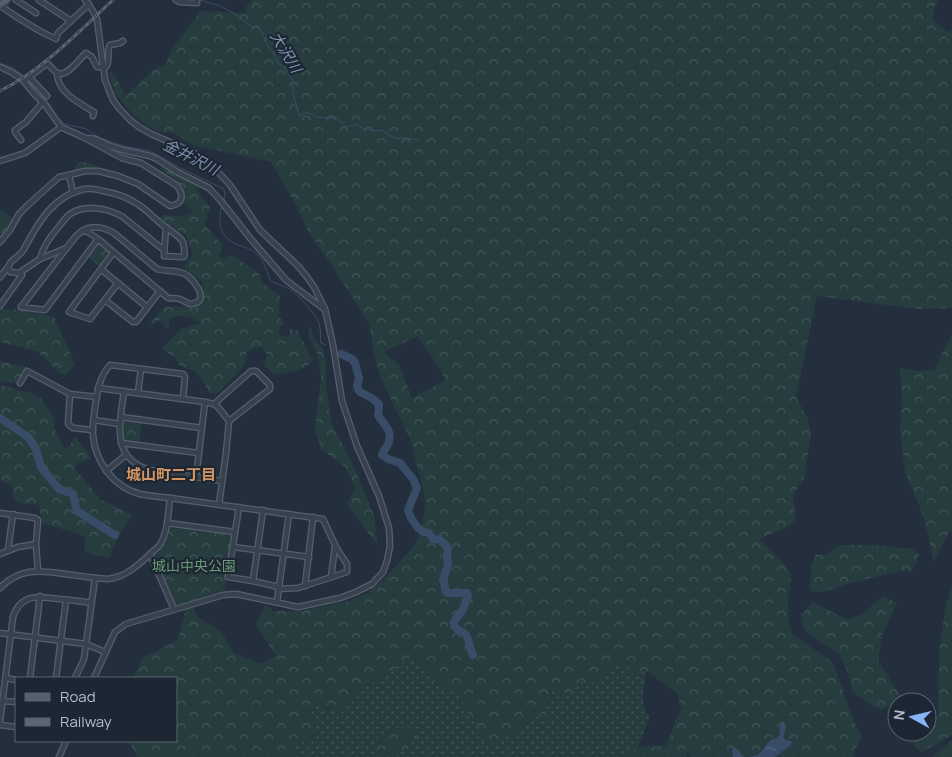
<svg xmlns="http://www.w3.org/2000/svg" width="952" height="757" font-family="Manrope,'Noto Sans JP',sans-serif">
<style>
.grass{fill:url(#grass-dots)}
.forest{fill:url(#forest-crowns);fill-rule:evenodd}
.water{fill:url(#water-ripples)}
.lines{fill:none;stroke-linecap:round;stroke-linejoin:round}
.stream{stroke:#394c67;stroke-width:1}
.river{stroke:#394c67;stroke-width:8}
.minor-casing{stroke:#565f6c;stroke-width:7}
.major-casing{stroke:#414a57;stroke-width:8}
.minor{stroke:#38414e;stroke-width:4.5}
.major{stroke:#56606e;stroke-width:5}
.rail-casing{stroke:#5a6575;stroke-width:3}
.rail{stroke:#1d2633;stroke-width:1;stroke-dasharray:4;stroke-linecap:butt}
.labels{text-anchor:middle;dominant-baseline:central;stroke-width:4.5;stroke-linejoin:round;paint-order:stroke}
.park-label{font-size:14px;fill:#6b9a76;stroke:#1d2633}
.water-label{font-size:15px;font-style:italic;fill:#7c92b1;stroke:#1d2633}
.neighbourhood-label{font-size:15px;font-weight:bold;fill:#d59563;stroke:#1d2633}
</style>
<defs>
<pattern id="grass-dots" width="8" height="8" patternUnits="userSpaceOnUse" patternTransform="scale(1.25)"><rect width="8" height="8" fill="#263c3f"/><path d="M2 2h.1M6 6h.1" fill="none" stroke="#435659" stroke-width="1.8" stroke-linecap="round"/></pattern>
<pattern id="forest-crowns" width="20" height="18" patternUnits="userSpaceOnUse" patternTransform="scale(1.25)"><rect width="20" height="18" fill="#263c3f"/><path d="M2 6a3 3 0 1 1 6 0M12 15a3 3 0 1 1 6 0" fill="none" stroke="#435659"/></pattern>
<pattern id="water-ripples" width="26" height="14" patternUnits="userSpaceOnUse" patternTransform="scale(1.25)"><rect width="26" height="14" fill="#394c67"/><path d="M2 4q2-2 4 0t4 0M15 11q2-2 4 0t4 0" fill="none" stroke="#53647b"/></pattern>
</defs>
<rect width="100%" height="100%" fill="#242f3e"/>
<path class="grass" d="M411,657L441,687L457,693L481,732L522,728L534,715L550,719L542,705L553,691L581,678L586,688L615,664H630L647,671C645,682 640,699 645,709C646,712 648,714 650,716L638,747L625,754L624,757H294L293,747L296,743C300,742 305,742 309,740C318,735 311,720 309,712L312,707L322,705L327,709H338L366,687Z"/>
<g class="forest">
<path d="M253,0H938L934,8L933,21L947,32L952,29V308L918,309L817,296L796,397L807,417L811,434L804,478L793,495L796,522L787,527L759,539L782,561L791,575L788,601L789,624L793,635L833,662L854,722L862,737L857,745L853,757H775L791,745L792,742L782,739L780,734L777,738H773L763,747L759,754L756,756L744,757L732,751L733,757H691L688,751L686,757H624L625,754L638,747L666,746L681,708L677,693L647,671L635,674L629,672L630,664H615L586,688L581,678L576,690L560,695L553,691L542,705L550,720L534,715L522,728L492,744L481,732L457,694L441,687L411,657L366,687L338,709L331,710L322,705L312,707L309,712L311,720H316C317,726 315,728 313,733C310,742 305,742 296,743L293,747L295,751L294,757H137L131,745L125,741H176V678H133L143,658L178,640L187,604L192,603L197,617L221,631L234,653L261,664L276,656L256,624L266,604L273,611H302L350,601L367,593L384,579L414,546L422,529L425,504L423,487L410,439L382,381L374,355L369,323L332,266L309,233L292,198L271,162L193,145L173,133L155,131L133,115L115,93L110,78V72L114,74L126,96L154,69L165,65L173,47L201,11L246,13C247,3 247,6 253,0ZM418,336L446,380L412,398L399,365L384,352Z"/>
<path d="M80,162C89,162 95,165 103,169C113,174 126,176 136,179L135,181C114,174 97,166 75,171V167Z"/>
<path d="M166,164L184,175L195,184L202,198L210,207L205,225L223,246L219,257L224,258L232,255L258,273L263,283L280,296L279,317L284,323L279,329L280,335L286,337L290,335V328L294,332L297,330L313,361C302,371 288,373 273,374L264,366L267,354L263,348L258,347L247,351L244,366L218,393L210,394C201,378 200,370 180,366L175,357L162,349L181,329L201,323C194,317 179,313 170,318L168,329L164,326L160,320L152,325L150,324L164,307L174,306L194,308L201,304L202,282L183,267L186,262L193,255L186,235L159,219L163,215L181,216L193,213L191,209L183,203C185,183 175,179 160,169Z"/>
<polygon points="0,209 14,219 2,235 0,234"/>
<polygon points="97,243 99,243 111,252 110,255 101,267 87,257"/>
<polygon points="0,309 22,310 54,317 75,364 66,375 59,373 38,352 0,342"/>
<polygon points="311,326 313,338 322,347 324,352 326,363 326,384 331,423 351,460 374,515 378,546 347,504 355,488 346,468 321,449 315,431 321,377 317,352 310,340 308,330"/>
<polygon points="952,334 952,531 948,534 934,562 923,515 905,472 900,429 902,398 900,368 917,371 935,370 941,355"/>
<polygon points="0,361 25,367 16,383 0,381"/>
<path d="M0,385L31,393L42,400L53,417L55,430L63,447L66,449L69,447L75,437L84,447L91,459L76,464V470L100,499L132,515C121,529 115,541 110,558L85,552V536L42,523L39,505L18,503L14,498L12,485L0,480Z"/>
<path d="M124,420L141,423L139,443L125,441L122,439C122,433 120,425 124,420Z"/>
<path d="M170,528L230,534L232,538L225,589L224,591L178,605L176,604L155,559C156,553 159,552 162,548C167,542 168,536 170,528Z"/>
<polygon points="840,545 870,545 913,549 919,554 917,561 911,571 899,571 843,585 823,592 810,591 811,566 816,555 826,555"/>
<polygon points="952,586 952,735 922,752 914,746 913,732 927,732 927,718 938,717 939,653 945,610"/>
<polygon points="883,596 897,603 882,635 878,660 902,699 881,710 852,693 849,675 839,653 822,644 804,630 801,616 812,602 848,620 862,614"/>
<polygon points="408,727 417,728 417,738 397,754 384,757 375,749 378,736 390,729"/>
<polygon points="952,740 952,757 932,757"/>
</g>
<path class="water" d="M781,722H784L786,727L783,739L792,742L791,745L775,757H733L732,751L733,748L739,750C740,752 741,755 744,757C747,757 757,757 759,754C765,748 769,738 777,738L780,734L779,729Z"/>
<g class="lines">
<g class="stream">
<path d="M200,0L220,6L233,13L253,27L259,28L261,30L269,48L273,52L278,63L284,67L293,81V92L299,116L306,113H310L315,117L337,118C347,126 342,129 356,124L362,128L374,131L381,130L395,138H405L418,140"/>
<polyline points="0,63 13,68 26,78"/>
<polyline points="28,81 49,103 58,118 65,124 86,129 100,138 123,146 150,151 180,168 224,189 225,195 223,202"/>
<path d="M222,205C218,220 218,235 234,243C242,247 251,248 258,255C264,261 267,272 270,280C275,284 282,285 288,288C298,294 315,313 319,323C321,329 320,337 321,343L326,345"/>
</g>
<g class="river">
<path d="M341,354L352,359L355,363L358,374L359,379L357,386L358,389L360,392L372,398L379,404V408L378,415C383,424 394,431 388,444C386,448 383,451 382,455L388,459L400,463L413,479L417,488L408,510L411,518L418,528L422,531L429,533L433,539C441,538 445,543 448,549L447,558L448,564L443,580L445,587V590L447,593H467L468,595C466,600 465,606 462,611C460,615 453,620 454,625C455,630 463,631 466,635C470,641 469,649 473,655"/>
<polyline points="0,418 29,438 36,449 41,467 59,489 73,494 77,511 115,535"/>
</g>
<g class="minor-casing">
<g id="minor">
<polyline points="16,0 36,13"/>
<polyline points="39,0 71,21"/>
<polyline points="85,0 93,11 97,19 105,80 113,100 118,107 130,120 139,127 151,134 193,152 218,172 230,185 260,230 298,266 307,277 314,287 325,309 333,345 342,401 357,446 379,496 389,528 390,546 387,561 383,572 372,584 356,592 340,598 298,607 236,594 223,595 126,624 115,632 94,678"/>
<polyline points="176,0 180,2 197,3 197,1"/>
<path d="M0,5C8,12 47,37 56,38"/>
<polyline points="56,39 58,33 89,4"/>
<path d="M0,67L11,72L22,79L35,95L43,102L61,127L83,137L122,158L141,163L176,185C184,194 184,204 170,206L138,184L118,176L98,171H85L69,175L73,193"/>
<path d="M57,73C57,92 79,103 94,112L93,116"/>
<polyline points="29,77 47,96"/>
<path d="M24,81L45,65L48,64C51,67 54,71 57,73C67,78 80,58 86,53L92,57L97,67H106C111,60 106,52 110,45L120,43L123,41"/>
<polyline points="88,138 95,139 110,146 123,150 150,156 157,159 177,172 209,188 221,201 250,238 286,280 324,309"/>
<polyline points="21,140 15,132 15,130 26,122 43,102"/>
<polyline points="0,161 25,153 61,127"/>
<path d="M82,231C92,225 104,227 114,233L157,269C166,272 180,269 188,276C193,280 206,295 198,302C195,303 193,304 190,304C186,303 184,300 179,299C176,298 172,298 168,298L98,239L88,232L82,231L76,236L21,307L45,310L98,239"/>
<polyline points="0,242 10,230 19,214 28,205 59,177 69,175"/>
<path d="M64,249L40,259L19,273L10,272C4,261 19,259 24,249C38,223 53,196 84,189C91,188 97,189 103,191C115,193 129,198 139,205C148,211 156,220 165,227C170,231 180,236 183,242C184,246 185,253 184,257L164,256L166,227"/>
<polyline points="113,253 69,312 90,319 118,283"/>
<path d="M40,259C43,247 49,238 57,229C61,224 65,218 70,214C85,204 108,208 123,217L160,247L164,249"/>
<polyline points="102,270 147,307"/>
<polyline points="0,277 8,267"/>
<polyline points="105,300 133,322 136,322 160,291"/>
<polyline points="0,306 22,275 19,273"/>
<polyline points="20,383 27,371 70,394 97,397"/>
<polyline points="98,388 205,402 214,404 217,406 222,412 229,421 226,453 219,505"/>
<path d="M124,391C120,423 110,458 150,470L222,481"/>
<polyline points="138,393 141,369"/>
<polyline points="70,394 68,424 73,428 93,430"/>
<polyline points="214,404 251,371 256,371 270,385 270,389 229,421"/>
<polyline points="121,417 202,428"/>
<polyline points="94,420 120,424"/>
<polyline points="121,443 199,453"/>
<polyline points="106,471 126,455"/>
<polyline points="196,477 205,402"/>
<path d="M170,498C160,497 150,496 140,494C113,487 95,461 93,435C92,426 94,417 95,408C97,393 99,377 110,365L183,374L185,377L183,399"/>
<polyline points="239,507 228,577 253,581 279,587"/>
<polyline points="0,513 35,518 38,520 36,544 38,571"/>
<polyline points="167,523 235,532"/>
<polyline points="233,547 309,557"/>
<polyline points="8,550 13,514"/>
<polyline points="0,554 18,547 36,544"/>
<polyline points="150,554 174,609"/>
<polyline points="331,577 335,547"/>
<polyline points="253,581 263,510"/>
<polyline points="305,586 313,517"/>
<path d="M0,588C19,568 39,570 65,574C79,576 93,578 107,579C128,578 144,559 159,546C168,533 168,514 170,498L323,519L337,549L347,564V572L298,588L278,589"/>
<polyline points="277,602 289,514"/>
<polyline points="0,633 86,644 105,652"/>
<polyline points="6,678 16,680"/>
<polyline points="30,678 40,596"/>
<polyline points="56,678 66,600"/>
<polyline points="75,678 84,659 95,578"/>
<polyline points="3,701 16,702"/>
<path d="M0,721L13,617C21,593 39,596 59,599C70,600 81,601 91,603"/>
<polyline points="0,725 16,727"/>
<polyline points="59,757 66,741"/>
</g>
</g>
<g class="major-casing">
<polyline id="major" points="0,5 7,0"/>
</g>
<use href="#minor" class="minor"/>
<use href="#major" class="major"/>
<g class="rail-casing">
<path id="rail" d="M0,91C44,69 77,33 113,0"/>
</g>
<use href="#rail" class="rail"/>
</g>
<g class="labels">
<g class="park-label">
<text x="194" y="565">城山中央公園</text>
</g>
<g class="water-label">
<text transform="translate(286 52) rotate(59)">大沢川</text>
<text transform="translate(191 157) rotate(27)">金井沢川</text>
</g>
<g class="neighbourhood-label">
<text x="171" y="474">城山町二丁目</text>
</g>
</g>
<rect x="15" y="677" width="162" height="65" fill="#1d2633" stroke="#59626f"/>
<rect x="25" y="693" width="25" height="8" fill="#56606e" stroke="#59626f"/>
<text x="60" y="702" font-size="15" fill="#b4bcc9">Road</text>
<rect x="25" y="718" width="25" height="8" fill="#5a6575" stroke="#59626f"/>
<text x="60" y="727" font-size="15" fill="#b4bcc9">Railway</text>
<g transform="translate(912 717) rotate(278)"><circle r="24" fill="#1d2633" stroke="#59626f"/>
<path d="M0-4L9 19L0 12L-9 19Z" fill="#8ab4f8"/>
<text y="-8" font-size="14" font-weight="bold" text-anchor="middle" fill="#b4bcc9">N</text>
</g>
</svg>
